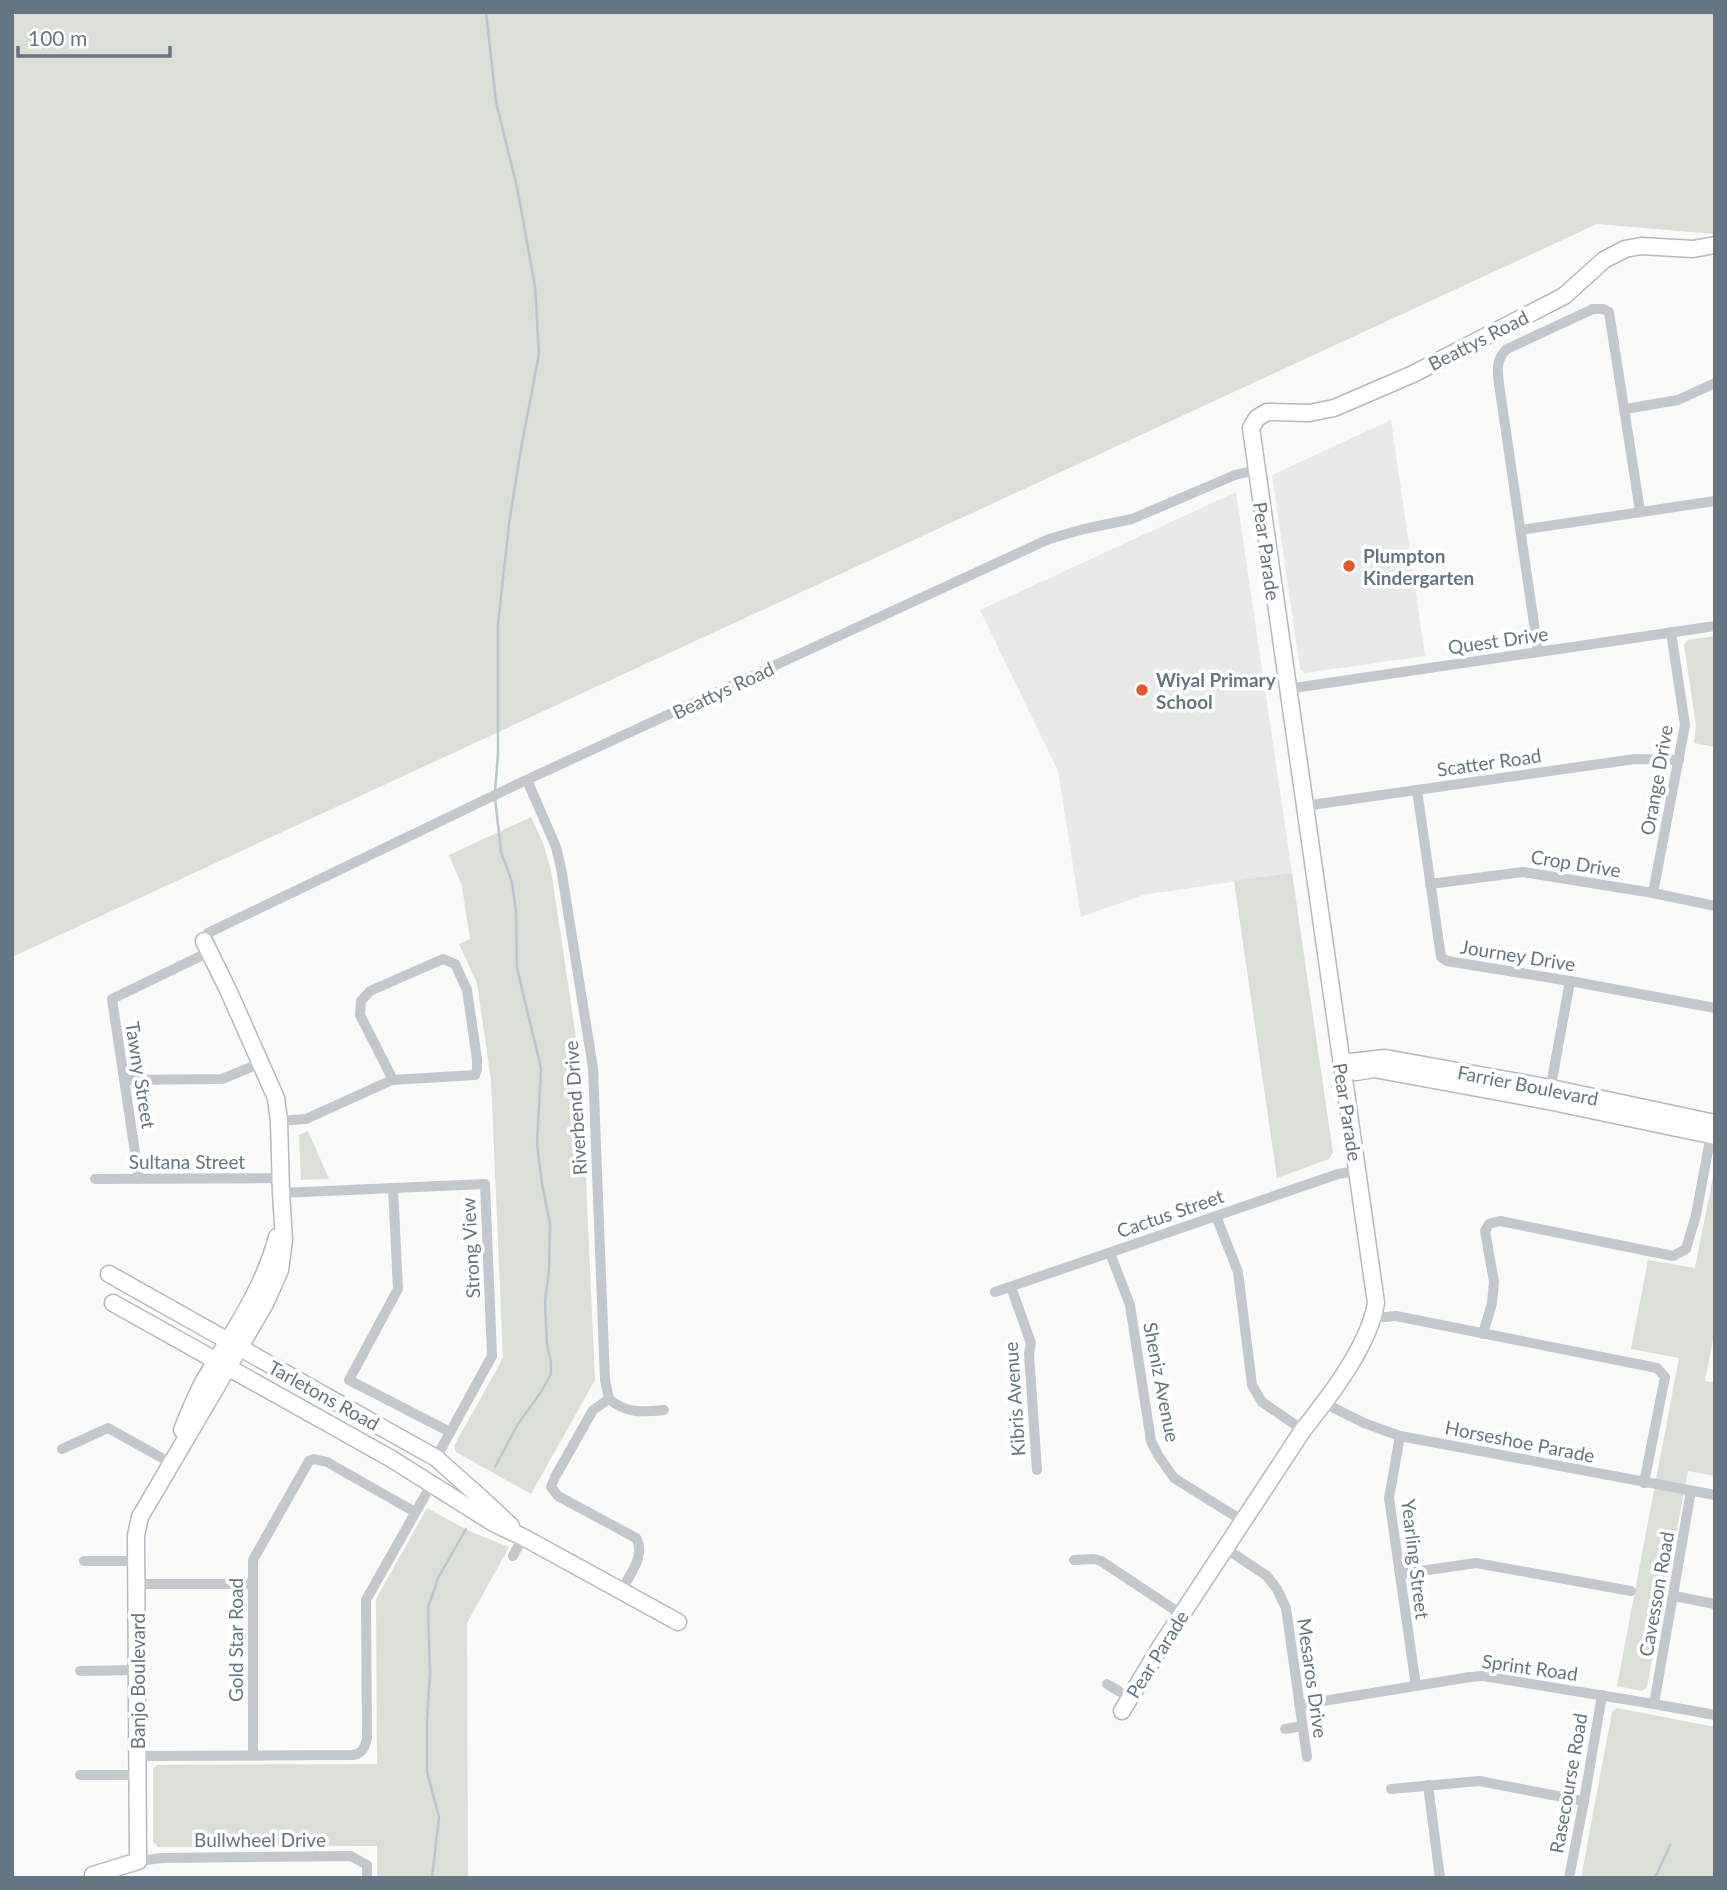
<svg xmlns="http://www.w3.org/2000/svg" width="1727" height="1890" font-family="Lato,sans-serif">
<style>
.built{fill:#e8e9e9}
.green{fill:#dadfd7}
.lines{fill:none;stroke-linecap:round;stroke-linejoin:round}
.stream{stroke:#bbc7cb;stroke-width:2.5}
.secondary-casing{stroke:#b3babf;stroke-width:19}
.street{stroke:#c3c8cc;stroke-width:10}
.secondary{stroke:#fff;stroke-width:16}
.poi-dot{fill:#e4572e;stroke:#fff;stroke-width:2.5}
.labels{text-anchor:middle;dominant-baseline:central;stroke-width:7;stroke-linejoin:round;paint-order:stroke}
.street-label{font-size:19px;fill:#657683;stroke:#fff}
.poi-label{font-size:19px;font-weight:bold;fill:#657683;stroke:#fff;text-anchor:start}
</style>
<rect width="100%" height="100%" fill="#fafaf8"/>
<g class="built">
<polygon points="1391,420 1425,656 1305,673 1300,669 1272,475"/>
<polygon points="1236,492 1292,873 1143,895 1081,917 1058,771 980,610"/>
</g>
<g class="green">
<polygon points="12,12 1715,12 1715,234 1597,224 12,957"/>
<polygon points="1715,636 1715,747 1694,743 1696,725 1684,645 1688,640"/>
<polygon points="531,817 543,843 551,870 581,1071 595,1380 531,1494 456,1452 454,1446 503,1358 491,1080 477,983 459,944 470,939 462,886 449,855"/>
<polygon points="1292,873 1333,1153 1329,1159 1277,1178 1234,881"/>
<polygon points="308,1131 329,1179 301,1180 299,1135"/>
<polygon points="1715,1166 1715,1329 1705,1381 1715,1383 1715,1476 1688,1471 1647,1687 1642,1691 1617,1686 1679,1358 1631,1349 1648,1260 1695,1268"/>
<polygon points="427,1508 469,1531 509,1547 467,1623 468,1878 377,1878 377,1846 158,1847 153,1842 153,1769 157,1765 377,1764 376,1599"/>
<polygon points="1617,1708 1715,1727 1715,1878 1581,1878 1612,1712"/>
</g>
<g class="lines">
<g class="stream">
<polyline points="486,12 496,102 517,187 535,286 539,354 520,454 509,524 498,624 498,754 495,792"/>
<polyline points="495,1467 518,1424 541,1392 551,1374 551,1362 547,1344 545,1302 549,1269 550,1224 542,1184 537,1144 541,1068 517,968 516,912 512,882 501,852 495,798"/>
<polyline points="432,1878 439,1817 427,1772 427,1719 430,1673 428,1608 438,1578 466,1529"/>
<polyline points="1655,1878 1670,1845"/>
</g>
<g class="secondary-casing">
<g id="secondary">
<polyline points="1341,1063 1385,1058 1551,1088 1715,1123"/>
<polyline points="1356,1072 1374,1069 1548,1101 1715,1136"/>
<polyline points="109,1274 436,1458 481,1498 511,1526"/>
<polyline points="113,1303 390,1458 495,1524 523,1537 678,1622"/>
<path d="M182,1430C189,1413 195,1397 204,1381C231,1334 263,1291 277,1237"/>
<path d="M1122,1711L1159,1649L1303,1430C1329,1397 1369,1346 1376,1303L1251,428L1257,418L1267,412L1309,413L1334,408L1413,374L1564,296L1604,260L1625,249L1641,246L1693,249L1715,245"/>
<polyline points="93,1875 138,1861 136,1535 140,1517 265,1304 280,1270 284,1240 281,1193 279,1121 276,1098 229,992 204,941"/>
</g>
</g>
<g class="street">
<polyline points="1625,409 1678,400 1715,383"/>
<polyline points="1521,530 1715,501"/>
<path d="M1538,651L1499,384C1497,370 1496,359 1507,349L1593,309H1603L1609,312L1640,511"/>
<polyline points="1287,689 1715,626"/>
<polyline points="527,780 556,847 561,868 593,1068 605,1380 609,1399"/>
<polyline points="1417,790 1441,957 1447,961 1570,981 1715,1008"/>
<polyline points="1304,806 1635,759 1679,760"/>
<polyline points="1430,884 1523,872 1653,893 1715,906"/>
<polyline points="1653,893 1685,725 1671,632"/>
<polyline points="204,941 208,933 522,782 1049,539 1084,529 1132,519 1235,475 1256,470"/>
<polyline points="124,1080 222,1079 261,1063"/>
<polyline points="1550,1091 1570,981"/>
<polyline points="279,1121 306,1119 392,1080 475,1075 477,1069 477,1059 467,990 455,964 443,959 370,991 361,1001 360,1015 390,1074 392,1080"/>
<polyline points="95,1179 280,1178"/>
<polyline points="139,1179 112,999 209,952"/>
<polyline points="393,1188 398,1289 349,1380 450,1432"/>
<polyline points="281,1193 485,1184 492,1356 436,1458"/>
<polyline points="1216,1216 1238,1272 1252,1385 1262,1402 1303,1430"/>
<polyline points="1110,1253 1130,1305 1151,1441 1158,1455 1174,1478 1243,1521"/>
<polyline points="1011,1287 1031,1343 1029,1354 1037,1470"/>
<polyline points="995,1292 1338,1174 1357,1171"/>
<polyline points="1373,1318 1396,1316 1657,1368 1665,1377 1644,1483"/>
<polyline points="1483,1334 1492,1303 1494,1282 1485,1231 1489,1224 1500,1221 1673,1256 1686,1249 1696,1215 1712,1129"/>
<path d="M609,1399L593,1410L555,1477L551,1487L558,1496L636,1538C646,1556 630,1574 621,1591"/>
<path d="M609,1399C627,1414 642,1412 664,1410"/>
<polyline points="1324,1403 1364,1423 1400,1436 1715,1495"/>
<polyline points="1400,1436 1389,1498 1416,1686"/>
<polyline points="62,1449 108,1428 171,1463"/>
<polyline points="1225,1548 1267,1576 1277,1589 1286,1608 1307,1757"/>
<polyline points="513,1556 523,1537"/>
<polyline points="1074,1560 1094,1559 1101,1561 1181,1614"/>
<polyline points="84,1561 137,1561"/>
<polyline points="1400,1574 1476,1563 1631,1591"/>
<polyline points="137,1584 252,1584"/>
<polyline points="1674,1596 1715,1604"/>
<polyline points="80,1671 137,1670"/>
<polyline points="1107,1684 1130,1698"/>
<polyline points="1654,1704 1691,1491"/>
<polyline points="1299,1705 1470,1677 1483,1676 1654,1704 1715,1715"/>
<polyline points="1285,1729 1302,1726"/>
<polyline points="253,1755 253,1560 309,1461 314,1459 327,1462 415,1512"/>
<path d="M138,1756L353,1755C363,1753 365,1747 367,1738L366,1600L431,1485"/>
<polyline points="80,1775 137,1775"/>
<polyline points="1428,1785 1440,1878"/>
<polyline points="1391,1789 1479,1781 1584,1801"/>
<polyline points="138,1861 162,1858 351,1856 367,1865 367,1878"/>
<polyline points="1569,1878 1584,1801 1602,1695"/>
</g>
<use href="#secondary" class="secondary"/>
</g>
<g class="poi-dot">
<circle cx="1349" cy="566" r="7"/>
<circle cx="1142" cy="690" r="7"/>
</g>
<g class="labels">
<g class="street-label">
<text transform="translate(1478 340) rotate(-27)">Beattys Road</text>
<text transform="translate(1267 551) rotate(82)">Pear Parade</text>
<text transform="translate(1498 640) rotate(-8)">Quest Drive</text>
<text transform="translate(723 690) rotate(-25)">Beattys Road</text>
<text transform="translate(1489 762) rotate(-8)">Scatter Road</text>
<text transform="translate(1656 780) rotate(-80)">Orange Drive</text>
<text transform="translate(1576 863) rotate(9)">Crop Drive</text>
<text transform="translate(1518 955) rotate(9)">Journey Drive</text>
<text transform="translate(141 1075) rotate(81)">Tawny Street</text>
<text transform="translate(1528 1085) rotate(11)">Farrier Boulevard</text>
<text transform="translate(575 1108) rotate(-94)">Riverbend Drive</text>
<text transform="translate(1348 1112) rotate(81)">Pear Parade</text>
<text x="187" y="1161">Sultana Street</text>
<text transform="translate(1170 1213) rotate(-19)">Cactus Street</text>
<text transform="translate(470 1248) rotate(-93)">Strong View</text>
<text transform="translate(1162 1382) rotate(79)">Sheniz Avenue</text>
<text transform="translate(324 1395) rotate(29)">Tarletons Road</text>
<text transform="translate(1014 1399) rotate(-94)">Kibris Avenue</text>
<text transform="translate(1520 1441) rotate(11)">Horseshoe Parade</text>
<text transform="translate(1416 1559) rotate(83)">Yearling Street</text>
<text transform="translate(1656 1594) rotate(-80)">Cavesson Road</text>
<text transform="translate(235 1640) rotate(-90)">Gold Star Road</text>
<text transform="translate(1157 1654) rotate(-58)">Pear Parade</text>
<text transform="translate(1530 1667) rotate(8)">Sprint Road</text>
<text transform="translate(1313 1678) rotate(82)">Mesaros Drive</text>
<text transform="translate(137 1681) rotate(-90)">Banjo Boulevard</text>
<text transform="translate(1568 1783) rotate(-80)">Rasecourse Road</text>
<text x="260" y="1839">Bullwheel Drive</text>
</g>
<g class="poi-label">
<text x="1363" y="555">Plumpton<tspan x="1363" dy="22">Kindergarten</tspan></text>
<text x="1156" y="679">Wiyal Primary<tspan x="1156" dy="22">School</tspan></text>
</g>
</g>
<rect width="1727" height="1890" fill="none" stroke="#657683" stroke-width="28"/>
<path d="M18 46v10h152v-10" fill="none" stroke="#657683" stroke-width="3.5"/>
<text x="28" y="46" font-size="21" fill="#657683" stroke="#ffffff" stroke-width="5" paint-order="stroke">100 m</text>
</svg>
